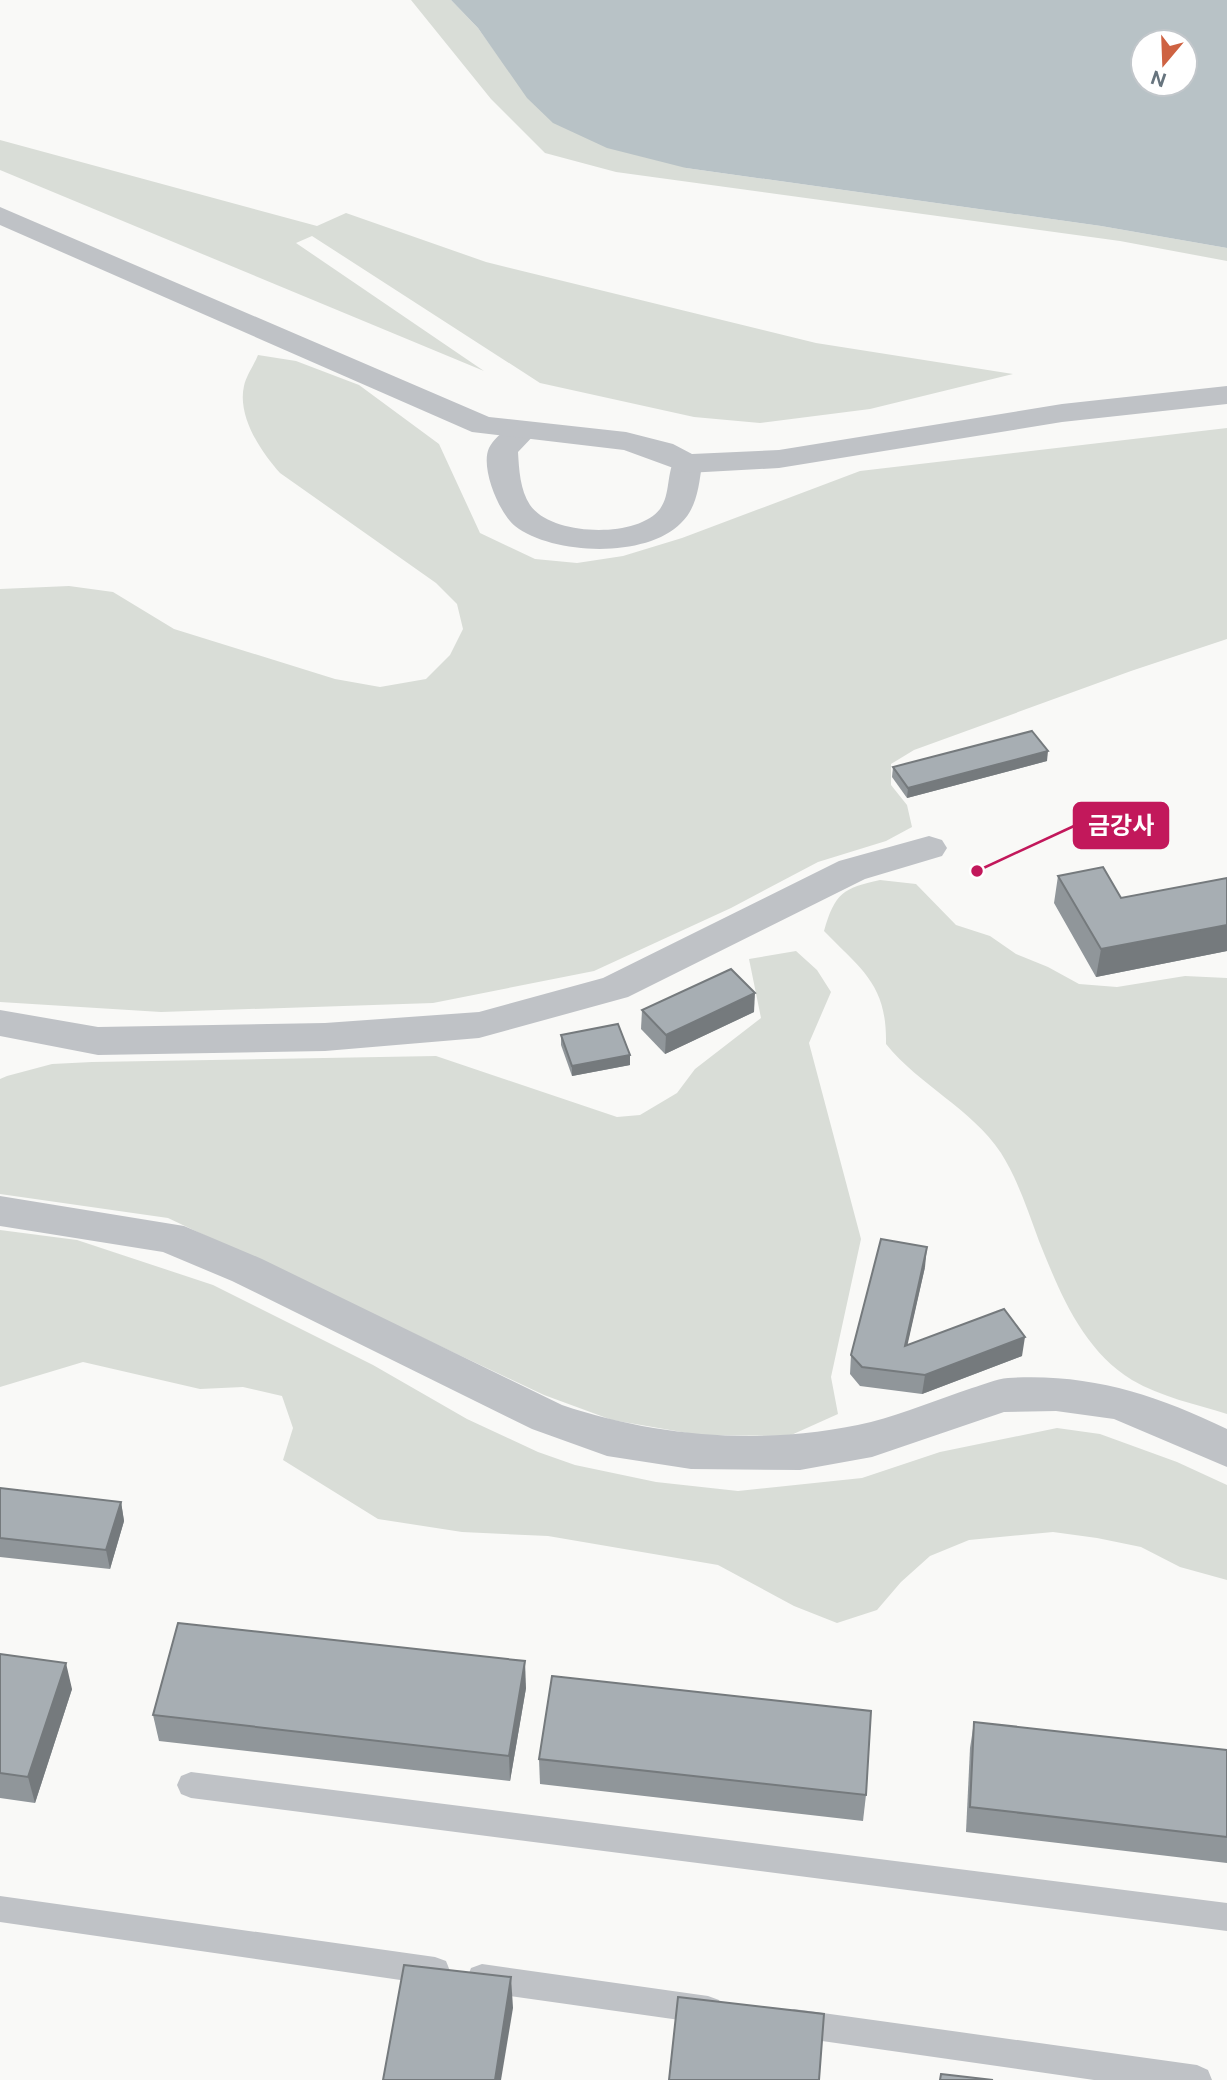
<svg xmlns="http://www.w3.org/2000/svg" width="1227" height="2080" font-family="'Public Sans','Noto Sans KR',sans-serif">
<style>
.green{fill:#d9ddd7}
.water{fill:#b8c2c6;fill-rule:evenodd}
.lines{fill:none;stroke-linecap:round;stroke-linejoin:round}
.service{fill:#bfc2c6;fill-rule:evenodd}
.minor{fill:#bfc2c6;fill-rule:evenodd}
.tertiary{fill:#bfc2c6;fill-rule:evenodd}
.wall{fill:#90969a}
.shaded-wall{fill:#757a7d}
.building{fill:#a7aeb3;stroke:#757a7d;stroke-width:2}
.leader{fill:none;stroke:#c2185b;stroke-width:2.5}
.callout-dot{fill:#c2185b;stroke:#fff;stroke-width:2.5}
.callout{fill:#c2185b;stroke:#c2185b;stroke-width:2.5}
.callout-label{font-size:24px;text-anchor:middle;font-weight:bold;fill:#fff}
</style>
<rect width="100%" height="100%" fill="#f9f9f7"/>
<g class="green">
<polygon points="411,0 451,0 478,28 501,60 686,168 1101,226 1227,248 1227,261 1120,241 616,172 545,153 491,99"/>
<polygon points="0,140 317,226 346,213 486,262 816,343 1013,374 870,409 760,423 694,417 540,383 312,236 296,243 484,371 0,170"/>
<path d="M258,355L296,361L359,385L439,444L480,533L535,559L577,563L623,556L682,538L860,471L1227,428V639L1131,671L914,750L891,764V785L907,805L912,827L886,841L818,862L731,908L594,971L433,1003L161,1012L0,1002V589L69,586L113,592L174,629L335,679L380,687L426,679L450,655L463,629L457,604L436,583L280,473C261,452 237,416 244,386C246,376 254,365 258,355Z"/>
<path d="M880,880L916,884L956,925L990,936L1016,954L1048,967L1079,984L1117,987L1185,976L1227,978V1414C1195,1404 1161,1397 1132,1380C1082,1349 1060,1293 1039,1241C1028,1211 1018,1180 1001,1153C971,1108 920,1086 886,1044C887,985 863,971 824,931C835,893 843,888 880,880Z"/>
<polygon points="796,951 817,970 831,992 809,1043 861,1239 831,1377 838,1414 789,1436 699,1435 612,1420 544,1395 168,1218 0,1194 0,1079 7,1076 52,1064 92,1062 436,1056 617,1117 640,1115 677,1093 695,1069 761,1018 749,959"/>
<polygon points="0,1230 77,1240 213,1285 373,1365 467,1419 538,1452 575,1465 656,1482 738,1491 862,1478 940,1452 1057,1428 1100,1434 1177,1462 1227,1485 1227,1580 1180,1567 1141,1547 1097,1538 1053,1532 969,1540 930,1556 901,1582 877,1610 837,1623 794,1606 718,1565 548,1536 462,1532 378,1519 283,1460 293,1428 282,1396 243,1387 200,1389 83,1362 0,1387"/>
</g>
<path class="water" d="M451,0H1227V248L1101,226L686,168L607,148L553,123L527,98L478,28ZM1143,42H1185V84H1143Z"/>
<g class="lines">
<g class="service">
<polygon points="191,1772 1227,1903 1227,1931 191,1798 181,1794 177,1785 181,1776"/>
<polygon points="0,1896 435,1957 446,1961 450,1971 446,1981 435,1985 0,1922"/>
<polygon points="482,1964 708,1996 719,2000 723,2010 719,2020 708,2024 482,1992 471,1988 467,1978 471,1968"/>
<polygon points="794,2009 1197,2065 1208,2070 1212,2080 1094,2080 794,2037 783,2033 779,2023 783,2013"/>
</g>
<g class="minor">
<path d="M522,423L533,426L537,432L518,452C519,469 520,490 530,505C551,536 637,539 660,509C671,494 666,472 676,457L687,455L698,457L702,464C699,485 697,508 681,523C646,559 552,555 515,526C499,513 480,467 489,448C495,436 510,426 522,423Z"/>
<polygon points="929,836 942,840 947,848 942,856 865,879 628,997 479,1038 325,1051 98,1055 0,1036 0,1010 98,1027 325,1023 479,1012 603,978 839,861"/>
<path d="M0,1196L184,1226L262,1259L562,1405C659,1438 771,1446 871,1422C905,1413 939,1399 972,1388C983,1385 996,1379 1008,1378C1089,1373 1154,1394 1227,1429V1467L1114,1419L1056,1411L1004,1412L872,1457L800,1470L691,1469L607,1456L532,1429L232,1281L163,1252L0,1226Z"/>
</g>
<polygon class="tertiary" points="0,207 489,417 626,432 673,444 692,454 779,450 1062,404 1227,386 1227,404 1062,422 779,468 687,473 624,450 472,432 0,225"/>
</g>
<g class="wall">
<polygon points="1047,761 907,798 892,777 893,767"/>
<polygon points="1058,876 1121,898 1227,878 1227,951 1096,977 1054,903"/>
<polygon points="642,1010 754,1012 665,1054 641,1029"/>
<polygon points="561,1035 630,1055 630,1065 572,1076 561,1045"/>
<polygon points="925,1267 907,1345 1022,1356 922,1394 860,1386 850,1374 851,1355"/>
<polygon points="0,1488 121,1502 124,1521 110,1569 0,1557"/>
<polygon points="0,1654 72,1689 35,1803 0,1798"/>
<polygon points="526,1688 510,1781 159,1741 153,1715"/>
<polygon points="974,1722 1227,1750 1227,1863 966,1832 970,1748"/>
<polygon points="539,1759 866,1795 863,1821 540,1784"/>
</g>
<g class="shaded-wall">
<polygon points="1048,751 1047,761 907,798 908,788"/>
<polygon points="1227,925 1227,951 1096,977 1101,949"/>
<polygon points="755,993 754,1012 665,1054 666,1035"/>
<polygon points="630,1055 630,1065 572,1076 572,1066"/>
<polygon points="927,1247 925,1267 903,1365 905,1346"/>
<polygon points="1025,1337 1022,1356 922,1394 925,1375"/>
<polygon points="121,1502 124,1521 110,1569 106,1550"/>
<polygon points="525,1661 526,1688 510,1781 509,1756"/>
<polygon points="66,1663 72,1689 35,1803 28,1777"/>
<polygon points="511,1977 513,2008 501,2080 495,2080"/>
</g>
<g class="building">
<polygon points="1032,731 1048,751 908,788 893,767"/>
<polygon points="1103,867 1121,898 1227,878 1227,925 1101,949 1058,876"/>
<polygon points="731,969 755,993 666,1035 642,1010"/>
<polygon points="618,1024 630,1055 572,1066 561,1035"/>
<polygon points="881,1239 927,1247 905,1346 1004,1309 1025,1337 925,1375 862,1367 851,1355"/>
<polygon points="0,1488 121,1502 106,1550 0,1538"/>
<polygon points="178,1623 525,1661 509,1756 153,1715"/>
<polygon points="0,1654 66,1663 28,1777 0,1773"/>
<polygon points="552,1676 871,1711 866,1795 539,1759"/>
<polygon points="974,1722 1227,1750 1227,1837 970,1807"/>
<polygon points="404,1965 511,1977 495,2080 496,2080 383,2080"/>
<polygon points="678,1997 824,2014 819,2080 669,2080"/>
<polygon points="941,2074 993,2080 940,2080"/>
</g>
<path class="leader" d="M977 871L1074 826"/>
<circle class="callout-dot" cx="977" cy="871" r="7"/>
<rect class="callout" x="1074" y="803" width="94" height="45" rx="7"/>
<g class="callout-label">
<text x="1121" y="834">금강사</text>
</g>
<g transform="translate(1164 63) rotate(199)"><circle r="33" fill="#ffffff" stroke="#c2c7cb" stroke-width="2"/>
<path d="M0-5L12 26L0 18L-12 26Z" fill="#ce6242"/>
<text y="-10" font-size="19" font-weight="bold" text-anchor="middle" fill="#67747e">N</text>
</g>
</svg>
